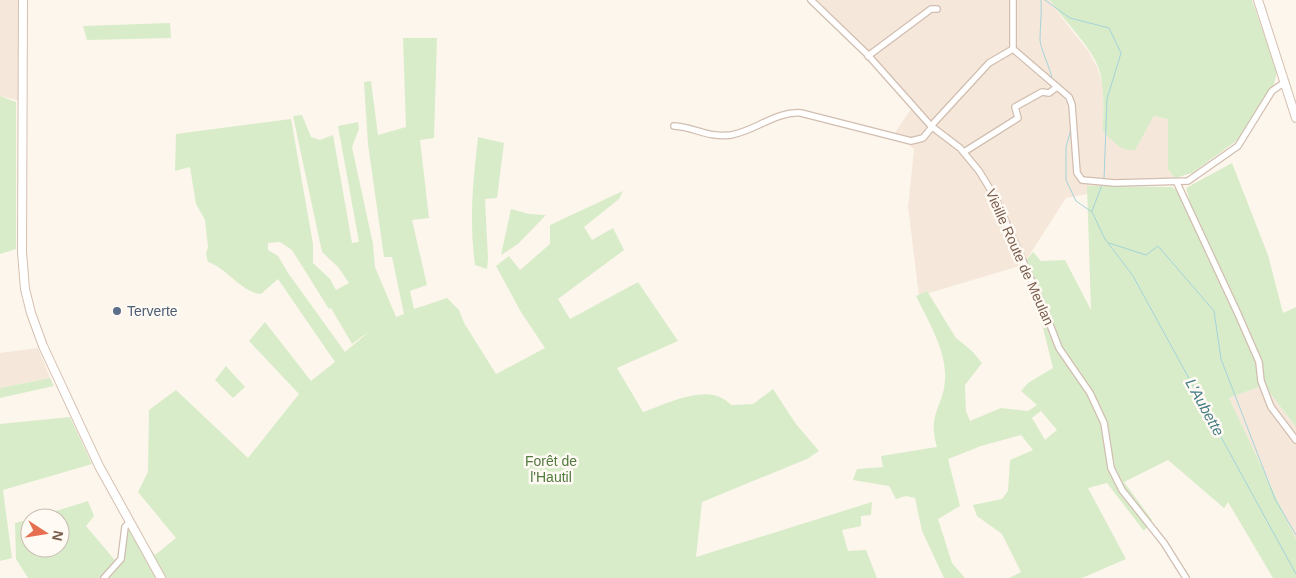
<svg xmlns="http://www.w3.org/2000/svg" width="1296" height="578" font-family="Helvetica,sans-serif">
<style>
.residential{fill:#f5e8da}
.green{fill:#d8ecc9;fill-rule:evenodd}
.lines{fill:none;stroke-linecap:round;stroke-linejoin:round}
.stream{stroke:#a5d3da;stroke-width:1}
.street-casing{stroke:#d1beb0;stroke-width:8}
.secondary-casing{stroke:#d6c0b0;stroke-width:10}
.street{stroke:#fff;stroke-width:5.5}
.secondary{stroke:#fff;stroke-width:8}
.service-dot{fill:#5c6f8a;stroke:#fffaf3;stroke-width:2}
.labels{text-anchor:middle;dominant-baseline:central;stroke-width:5;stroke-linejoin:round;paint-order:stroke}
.street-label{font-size:14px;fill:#7a5c4d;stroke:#fffaf3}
.service-label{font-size:14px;fill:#4e5e75;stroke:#fffaf3;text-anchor:start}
.park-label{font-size:14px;fill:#537a41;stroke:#fffaf3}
.water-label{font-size:15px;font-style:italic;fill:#437c86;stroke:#fffaf3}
</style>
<rect width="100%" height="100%" fill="#fdf6ec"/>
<g class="residential">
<polygon points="0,0 23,0 25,102 0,96"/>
<polygon points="817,0 1050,0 1062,18 1089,52 1098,69 1103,87 1103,131 1135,149 1154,116 1168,119 1168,168 1175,178 1066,198 1023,265 919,296 908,207 914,149 894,134 915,103"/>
<polygon points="38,348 50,378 0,388 0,353"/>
<polygon points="1264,385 1296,427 1296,539 1229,398"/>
</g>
<g class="green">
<path d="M1050,0H1252L1277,72L1274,84L1239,139L1192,173L1175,178L1168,169V119L1154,116L1135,150C1120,152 1112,140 1103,131C1103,111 1105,89 1099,69C1090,44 1065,23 1050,0Z"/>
<polygon points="170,23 171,38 87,40 83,26"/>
<path d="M403,38H437L434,138L420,140L429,218L412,220L427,285L410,291L414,309L447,298L459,310L464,323L496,374L545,348L521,312L496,266L509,256L520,270L550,244V225L623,191L619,199L584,227L592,240L613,228L624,250L558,299L570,319L638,282L678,341L617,368L643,412C669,403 710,381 731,405L753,404L773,389L796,424L819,451L807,459L702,502L696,557L872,502L871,515L861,516V526L842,530L848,551L866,550L877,578H28L16,559L15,523L30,519V548H60V518H33L88,501L94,516L86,526L119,565L128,530L136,532L155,555L176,538L138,492L148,472L149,410L176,390L248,458L299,394L249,341L265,322L311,381L335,362L278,279L261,294C241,292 228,269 208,262L206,254L208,247L205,220L196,204L190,167L175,171L176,134L291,119L313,244V263L330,279L336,290L349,283L338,267L322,252L293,116L302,115L311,137L320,140L333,135L352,243L359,242L338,126L358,122L359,129L352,147L373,244L375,267L396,317L404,314L392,257H384L368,144L364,82L371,81L378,135L406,127ZM280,242L292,250L329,309L331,308L352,344L371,330L345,352L288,273L278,256L268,250V243Z"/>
<polygon points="0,96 16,102 16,249 0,254"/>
<path d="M478,137L504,143L497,198L485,199L488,259L487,269L475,265C469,220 473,182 478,137Z"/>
<path d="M1232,163L1268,255L1283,313L1296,307V427L1264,385L1229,398L1296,539V578H1273L1228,502L1224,508L1168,460L1124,482L1152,520L1144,531L1107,483L1088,488L1126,559L1082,578H1009L1021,572L1002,534L977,516L973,505L1002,499L1008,491L1010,460L1033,450L1021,435L981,446L948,459L960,506L938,519L952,563L965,578H944L922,531L915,498L906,496L896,499L889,486L853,480L857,469L883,467L881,456L937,447C927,414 943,408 945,380C947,351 928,321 916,296L927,291L956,338L972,351L982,363L965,385L966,411L970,421L1001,408L1028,411L1037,405L1021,391L1028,383L1053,368L1026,260L1033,252L1041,261L1065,260L1091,310L1087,186L1172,187L1177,191L1197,227L1186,188ZM1041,411L1057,430L1045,440L1032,418Z"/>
<polygon points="511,209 529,214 546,215 518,244 501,255"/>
<polygon points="226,366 245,387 233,398 215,380"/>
<polygon points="50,378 54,386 0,398 0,388"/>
<polygon points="70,417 92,464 3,490 12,558 0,561 0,424"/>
</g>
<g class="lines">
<g class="stream">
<path d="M1041,0C1042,13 1040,27 1040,40C1040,47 1050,68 1052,78"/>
<polyline points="1045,0 1070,18 1109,28 1121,53 1107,99 1104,179"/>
<polyline points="1069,103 1071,129 1066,147 1066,180 1076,201 1092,212 1105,239 1133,276 1296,574"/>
<polyline points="1092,211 1102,185"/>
<polyline points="1109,243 1146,255 1158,246 1214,311 1221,359 1275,499 1296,535"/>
</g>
<g class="street-casing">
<g id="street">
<polyline points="811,0 867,54 931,126 960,148 979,171 995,197 1044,309 1059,348 1090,393 1104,423 1111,468 1122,490 1164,543 1186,578"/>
<polyline points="1013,0 1013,49 1069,97 1072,105 1077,173 1082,180 1115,183 1188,181 1238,146 1272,91 1285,82"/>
<polyline points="868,56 931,9 937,9"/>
<path d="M674,126C695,127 707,138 731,135C755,131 776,111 801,113L911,141L923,138L932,127"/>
<polyline points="931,126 989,63 1013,49"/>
<polyline points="964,152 1018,118 1015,107 1042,92 1049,93 1057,87"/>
<polyline points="1177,183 1238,314 1259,362 1261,381 1271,407 1296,440"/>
<polyline points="104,578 121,559 125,527 130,522"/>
</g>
</g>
<g class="secondary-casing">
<g id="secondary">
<polyline points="23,0 22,252 25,289 31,313 43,346 99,466 161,578"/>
<polyline points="1258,0 1296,118"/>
</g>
</g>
<use href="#street" class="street"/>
<use href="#secondary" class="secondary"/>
</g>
<circle class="service-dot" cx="117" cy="311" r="5"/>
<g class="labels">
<g class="street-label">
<text transform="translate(1020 257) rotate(66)">Vieille Route de Meulan</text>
</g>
<g class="service-label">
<text x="127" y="311">Terverte</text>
</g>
<g class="park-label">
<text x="551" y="461">Forêt de<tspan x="551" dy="16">l'Hautil</tspan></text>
</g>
<g class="water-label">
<text transform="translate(1205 407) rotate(61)">L'Aubette</text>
</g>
</g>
<g transform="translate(45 533) rotate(102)"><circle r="24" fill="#fffaf3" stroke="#cabbb1"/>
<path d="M0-4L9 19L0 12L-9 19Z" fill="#e76f51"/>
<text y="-8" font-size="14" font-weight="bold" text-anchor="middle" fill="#7a5c4d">N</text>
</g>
</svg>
